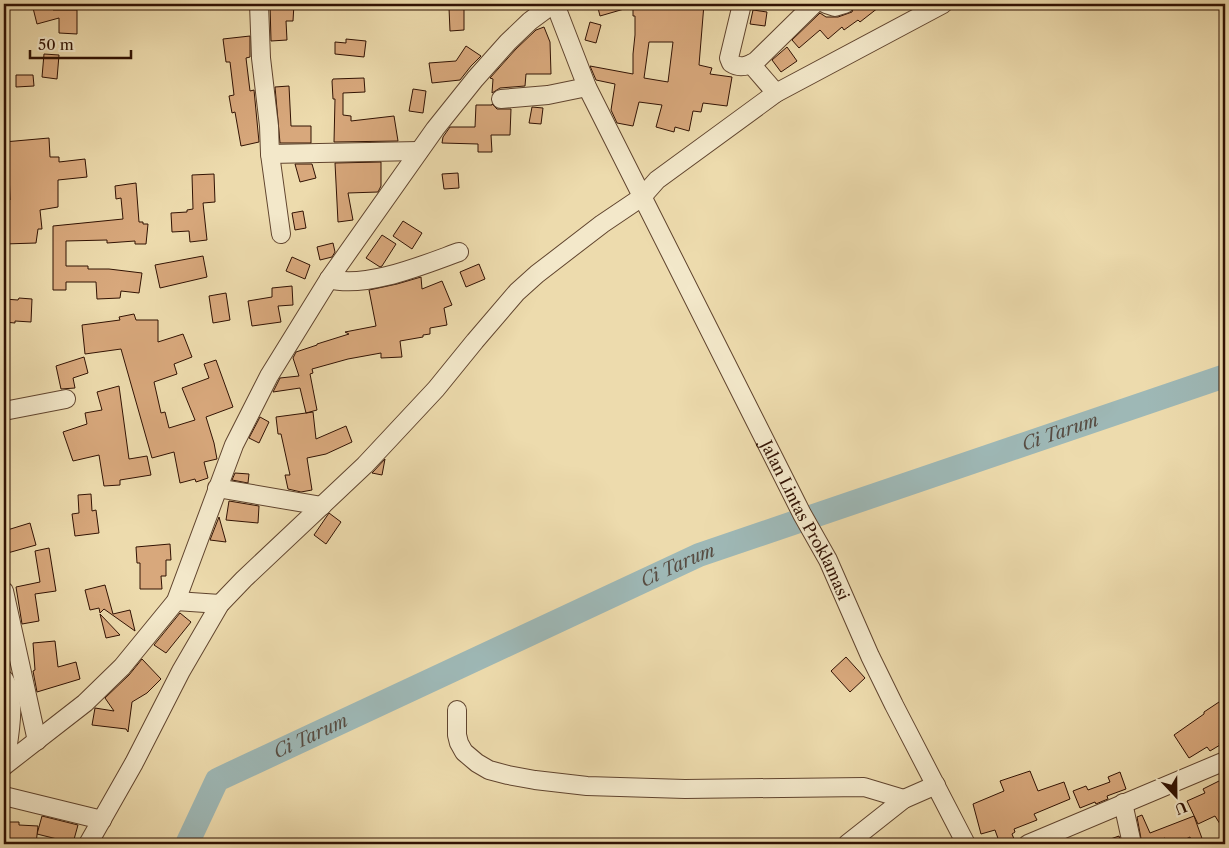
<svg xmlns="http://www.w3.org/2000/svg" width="1229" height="848" font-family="'Libre Caslon Text',serif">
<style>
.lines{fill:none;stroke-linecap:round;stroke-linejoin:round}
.river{stroke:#9eb8b6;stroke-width:24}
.building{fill:#d8a87c;stroke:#311203;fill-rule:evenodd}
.minor-casing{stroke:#60442e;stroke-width:20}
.minor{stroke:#f3e8ca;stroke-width:18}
.labels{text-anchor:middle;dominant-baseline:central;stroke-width:4.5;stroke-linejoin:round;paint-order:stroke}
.street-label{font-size:16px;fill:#311203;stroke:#f3e8ca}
.water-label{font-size:18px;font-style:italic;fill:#574c42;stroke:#f3e8ca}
</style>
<rect width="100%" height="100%" fill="#eddbad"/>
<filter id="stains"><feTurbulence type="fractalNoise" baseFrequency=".004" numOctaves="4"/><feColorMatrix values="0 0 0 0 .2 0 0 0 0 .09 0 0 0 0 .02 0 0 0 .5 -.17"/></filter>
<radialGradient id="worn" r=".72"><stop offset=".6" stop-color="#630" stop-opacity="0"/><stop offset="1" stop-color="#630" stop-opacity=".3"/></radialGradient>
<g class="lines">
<path class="river" id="s1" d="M187,844L217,780L699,555L1225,376"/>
</g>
<g class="building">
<polygon points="32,4 51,4 53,10 77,10 77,34 59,33 59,18 37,24"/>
<polygon points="270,4 294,4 293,21 286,21 287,40 271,41"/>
<polygon points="597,4 631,4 631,7 600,16"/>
<path d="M633,4H704L699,65L712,68L710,74L732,77L727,106L703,103L701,112L693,111L689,131L675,127L674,132L656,127L662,105L639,102L633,126L617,123L611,110L615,84L596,80L590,66L633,74V54L635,35V16H633ZM649,42H673L668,82L644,78Z"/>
<polygon points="855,4 883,4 860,22 858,20 844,30 842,27 828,39 820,30 799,48 792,40 820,13 826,17 838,17 852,12"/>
<polygon points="464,7 464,30 450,31 449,8"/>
<polygon points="753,10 767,12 765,26 750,24"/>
<polygon points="590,22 601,25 596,43 585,40"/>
<polygon points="544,27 550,42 551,74 526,74 525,86 500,88 492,93 493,79 490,78 516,49 536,30"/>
<polygon points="250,36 250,57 246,58 250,91 254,90 259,142 241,146 235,112 232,113 229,96 234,95 230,62 226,62 223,39"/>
<polygon points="346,39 366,41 364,57 335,54 335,42 346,43"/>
<polygon points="466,46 481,56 471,66 460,80 432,83 429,63 456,61"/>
<polygon points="787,47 797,61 781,72 772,60"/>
<polygon points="44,54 59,55 57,79 42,77"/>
<polygon points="16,75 33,75 34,86 16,87"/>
<polygon points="364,78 365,92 343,93 343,115 351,116 351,121 394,116 398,141 334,142 335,99 333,99 332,81 333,79"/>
<polygon points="289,86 291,126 311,126 311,143 280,143 275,87"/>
<polygon points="413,89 426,91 423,113 409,111"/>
<polygon points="492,104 497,109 511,109 510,135 491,135 492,152 478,152 478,144 442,143 443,137 450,127 475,127 476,105 492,105"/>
<polygon points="532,107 543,108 541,124 529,123"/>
<polygon points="49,138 50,157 59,157 59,162 85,159 87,177 58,180 58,207 40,210 42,229 38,229 36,243 4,244 4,200 10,200 9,170 7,170 6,156 4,156 4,142"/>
<polygon points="381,162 381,186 378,192 348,193 353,220 338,222 335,163"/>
<polygon points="295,164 312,164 316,178 300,182"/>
<polygon points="458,173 459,188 444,189 442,174"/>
<polygon points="214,174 215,202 203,203 207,240 190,242 189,231 172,232 171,213 187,212 187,210 193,209 192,175"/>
<polygon points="136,183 139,222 143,222 143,224 148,224 146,244 135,244 135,241 107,243 107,240 66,241 66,266 88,266 88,269 109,269 142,273 139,293 121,291 120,298 97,299 96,282 66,282 66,290 53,290 53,226 123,219 121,198 116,199 115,186"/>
<polygon points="303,211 306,228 295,230 292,213"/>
<polygon points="403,221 422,233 412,249 393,236"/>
<polygon points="382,235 396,244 382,266 380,267 366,258"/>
<polygon points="333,243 335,252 332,257 320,260 317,247"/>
<polygon points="203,256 207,277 160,288 155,265"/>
<polygon points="292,257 310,265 305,279 286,271"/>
<polygon points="479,264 485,279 466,287 460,272"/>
<polygon points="421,277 422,289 442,281 452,305 444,308 447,325 430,328 430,334 423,335 423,337 400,341 402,357 381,358 381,353 348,359 312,369 313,373 310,374 317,410 306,413 313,412 316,439 346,426 352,442 326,454 307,458 312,490 301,492 288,489 285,475 290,475 281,434 278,434 276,417 306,413 300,388 273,392 280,378 299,376 293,358 296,352 317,345 317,344 349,334 345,332 376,326 369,290 397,284"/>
<polygon points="292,286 293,305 278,306 281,322 252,326 248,301 272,297 272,288"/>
<polygon points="226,293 230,320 213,323 209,296"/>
<polygon points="19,298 32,299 31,322 15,321 15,323 4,322 4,299 18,300"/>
<polygon points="134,314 136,320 158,320 158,342 183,334 192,357 174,364 177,374 154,382 161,413 165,412 169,428 195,420 182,388 209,378 204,364 216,360 233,407 206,417 214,443 217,459 204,462 208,478 196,482 195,479 180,483 174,452 152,458 121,349 85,354 82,325 120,320 119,317"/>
<polygon points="84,357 88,373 73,378 75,388 61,389 56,366"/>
<polygon points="119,386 129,459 147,456 151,475 120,480 120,485 104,486 99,455 73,461 63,432 87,424 85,413 102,410 97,392"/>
<polygon points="260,417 269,422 259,443 249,438"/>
<polygon points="385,459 382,475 372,473 373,472"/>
<polygon points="235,473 249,474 248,483 232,480"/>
<polygon points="91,494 92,511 96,510 99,533 75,536 72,514 79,513 78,495"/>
<polygon points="229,501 259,506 258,523 226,520"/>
<polygon points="329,513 341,522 326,544 314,535"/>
<polygon points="219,517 226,542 210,540"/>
<polygon points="30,523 36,545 4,554 4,531"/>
<polygon points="170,544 171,560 166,560 166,576 161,576 162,589 140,589 140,563 137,563 136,547"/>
<polygon points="49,548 56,591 35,594 39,621 22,624 16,587 40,582 35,551"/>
<polygon points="105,585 113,614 130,610 135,631 104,609 100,613 99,608 90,610 85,590"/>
<polygon points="180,613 191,622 166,653 154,645"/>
<polygon points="100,614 120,635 106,638"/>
<polygon points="55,641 58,667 76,662 80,679 37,692 33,671 35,670 33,643"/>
<polygon points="846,657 865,678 850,692 831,671"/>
<polygon points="142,659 161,679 147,693 132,702 128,732 126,729 92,725 95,708 114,711 105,698 129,675"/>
<polygon points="1225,698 1225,738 1219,743 1220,745 1210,751 1207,747 1189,758 1174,735 1204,714 1204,712"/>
<polygon points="1030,771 1038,791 1064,782 1070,799 1034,814 1037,820 1014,829 1015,832 1012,834 1016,844 1000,844 995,830 981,834 973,804 1004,791 1000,781"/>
<polygon points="1120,772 1126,789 1107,796 1108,799 1103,801 1096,804 1095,802 1080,808 1073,791 1086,786 1088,790 1110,782 1108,777"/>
<polygon points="1225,778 1225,832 1215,816 1198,824 1187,801 1205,793 1203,789"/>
<polygon points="1142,815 1150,833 1194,816 1204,844 1193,844 1190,837 1176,844 1168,844 1165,838 1154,843 1154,844 1142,844 1137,817"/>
<polygon points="42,816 78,825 73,843 37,834"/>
<polygon points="4,822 19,822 19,825 38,826 36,844 4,844"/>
<polygon points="1119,836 1121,844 1103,844 1102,842"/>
</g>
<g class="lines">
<g class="minor-casing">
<g id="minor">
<polyline points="259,4 261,58 269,126 270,154 281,234"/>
<path id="s2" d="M555,4L587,87L802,514L828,560L870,656L894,705L966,844"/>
<path d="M742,4L729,58L731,63C740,69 748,66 756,61L814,4"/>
<polyline points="826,4 835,7 845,4"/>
<polyline points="751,64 776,93"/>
<polyline points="501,99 548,95 587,87"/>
<polyline points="270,154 419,151"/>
<path d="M329,279C366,289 423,265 459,252"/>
<polyline points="4,411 66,399"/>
<polyline points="217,488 322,506"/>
<polyline points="4,591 37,741"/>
<polyline points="176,601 220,604"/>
<path d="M4,679C18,700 8,740 5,765"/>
<polyline points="457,710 457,735 459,743 464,752 477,763 489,770 508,775 535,780 587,786 685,789 864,787 904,799"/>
<polyline points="4,766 85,703 122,667 176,601 234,445 269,376 329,279 435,129 475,79 508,42 530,21 553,4"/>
<polyline points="4,796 102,820"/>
<polyline points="1123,803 1132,844"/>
<polyline points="88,844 134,763 181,671 220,604 244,579 365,465 436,389 475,341 517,292 537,274 602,224 642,197 657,180 776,93 943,4"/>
<polyline points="847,844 904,799 936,785"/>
<polyline points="1028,844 1225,761"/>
</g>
</g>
<use href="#minor" class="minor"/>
</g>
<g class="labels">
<g class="street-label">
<text stroke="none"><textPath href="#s2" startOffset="574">Jalan Lintas Proklamasi</textPath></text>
</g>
<g class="water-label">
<text stroke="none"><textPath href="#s1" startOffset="984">Ci Tarum</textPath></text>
<text stroke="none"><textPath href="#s1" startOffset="579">Ci Tarum</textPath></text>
<text stroke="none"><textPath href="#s1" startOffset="174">Ci Tarum</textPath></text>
</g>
</g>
<rect width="1229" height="848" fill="none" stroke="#eddbad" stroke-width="20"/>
<rect x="5" y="5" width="1219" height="838" fill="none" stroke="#311203" stroke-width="2.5"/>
<rect x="10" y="10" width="1209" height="828" fill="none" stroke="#311203"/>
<g transform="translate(1176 796) rotate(158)" stroke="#f3e8ca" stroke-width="4" paint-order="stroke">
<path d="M0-4L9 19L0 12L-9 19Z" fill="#311203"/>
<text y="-8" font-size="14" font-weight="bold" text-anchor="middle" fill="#311203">U</text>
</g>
<path d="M30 50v8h101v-8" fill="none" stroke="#311203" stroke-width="2.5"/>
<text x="38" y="50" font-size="15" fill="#311203" stroke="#f3e8ca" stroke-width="4" paint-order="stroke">50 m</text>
<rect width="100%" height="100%" filter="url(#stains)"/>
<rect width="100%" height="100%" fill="url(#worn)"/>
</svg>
